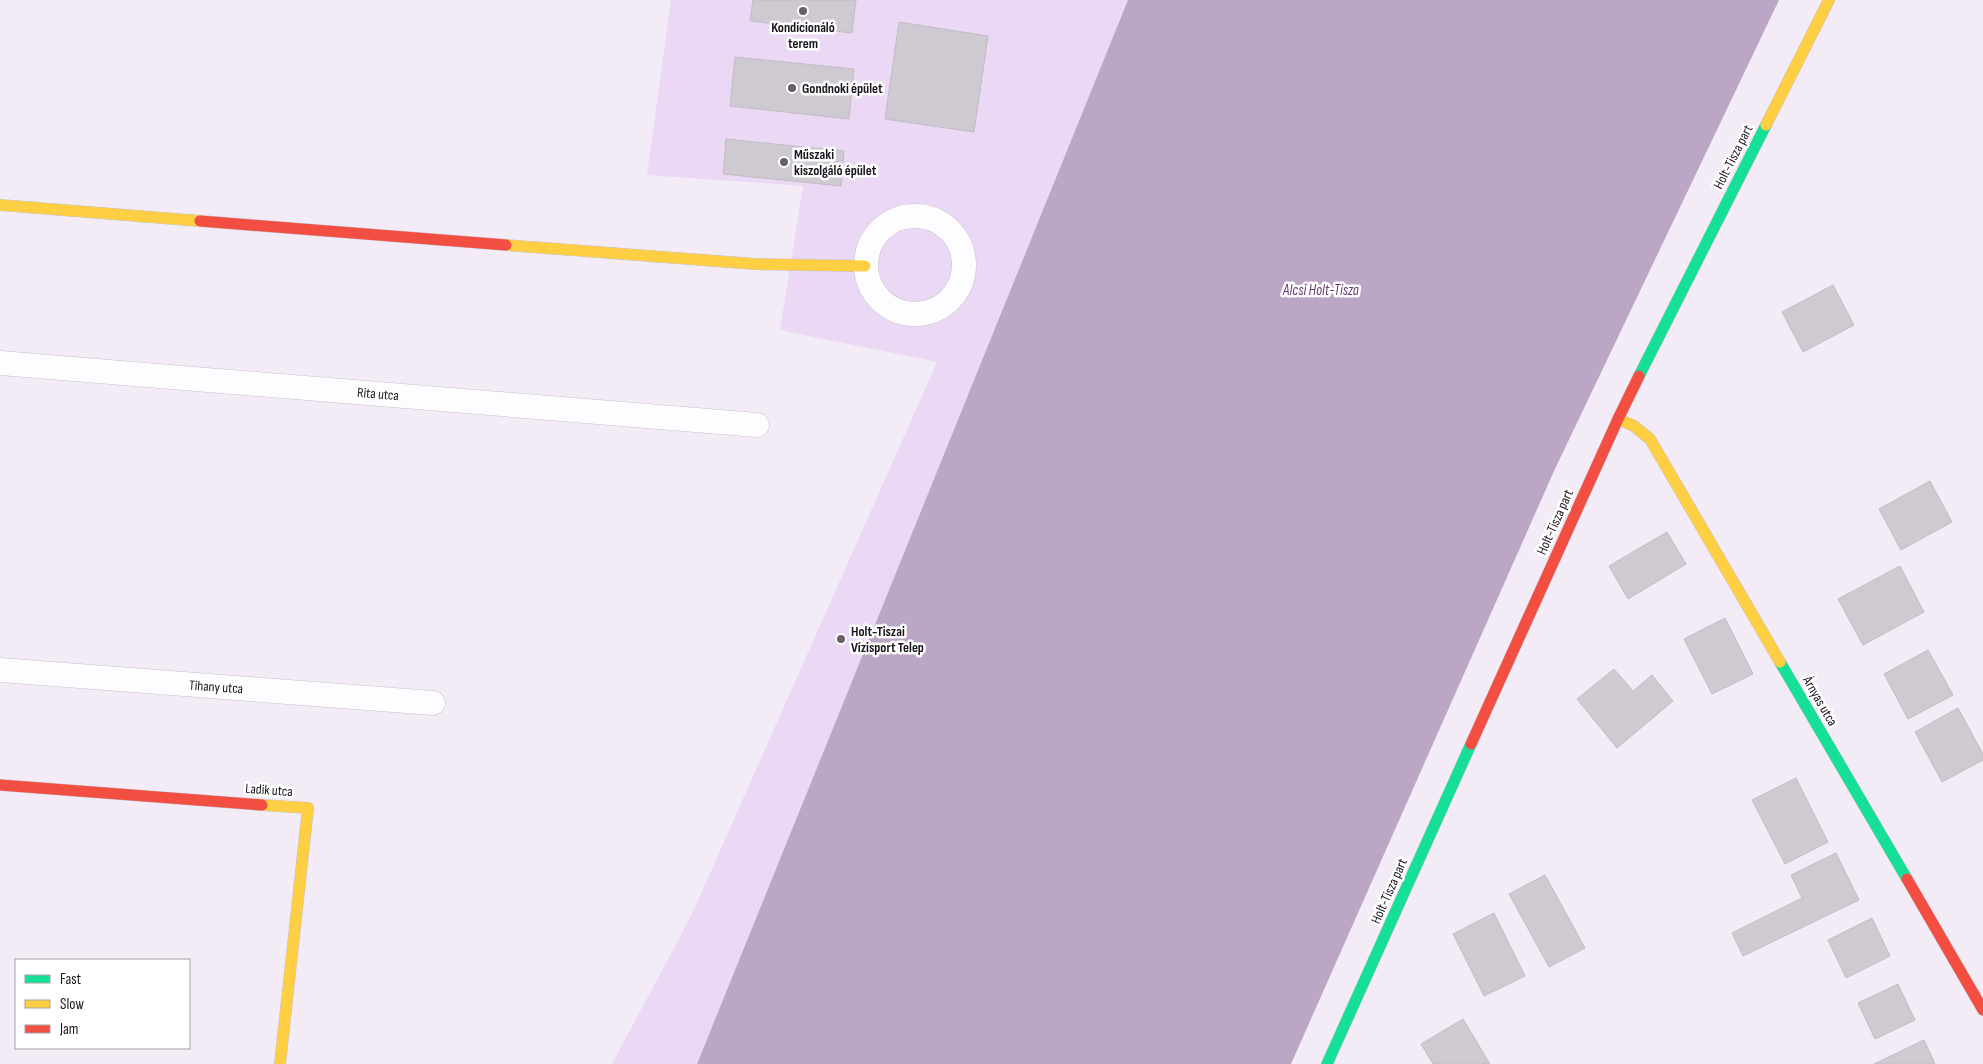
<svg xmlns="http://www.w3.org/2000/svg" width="1983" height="1064" font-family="'Sofia Sans Condensed',sans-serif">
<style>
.green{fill:#ebd8f5}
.water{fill:#bba6c6}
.building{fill:#cfc9d2;stroke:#c2bcc4}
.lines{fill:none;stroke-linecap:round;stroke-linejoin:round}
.street-casing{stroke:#c7c1ca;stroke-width:25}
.fast-casing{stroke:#c7c1ca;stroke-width:12}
.slow-casing{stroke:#c7c1ca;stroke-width:12}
.jam-casing{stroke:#c7c1ca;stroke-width:12}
.street{stroke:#fdfcfe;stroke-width:24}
.fast{stroke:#16e098;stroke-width:11}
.slow{stroke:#ffcf43;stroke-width:11}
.jam{stroke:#f24e42;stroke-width:11}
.poi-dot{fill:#666068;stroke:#fff;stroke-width:2}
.labels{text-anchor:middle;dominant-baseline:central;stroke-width:5;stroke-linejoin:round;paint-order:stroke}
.poi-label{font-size:14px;font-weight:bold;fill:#1a151c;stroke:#fff;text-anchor:start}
.street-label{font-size:14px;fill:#1a151c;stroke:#fff}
.water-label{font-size:15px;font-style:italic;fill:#613c74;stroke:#fff}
</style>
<rect width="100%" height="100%" fill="#f3ebf6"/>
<polygon class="green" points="671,0 1128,0 697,1064 612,1064 691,916 937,362 780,330 803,186 647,175"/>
<polygon class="water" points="1128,0 1779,0 1554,471 1291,1064 697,1064"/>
<g class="building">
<polygon points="753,0 856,0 852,33 750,21"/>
<polygon points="899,22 988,36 974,132 885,119"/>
<polygon points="735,57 854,69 849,119 730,106"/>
<polygon points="726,139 844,151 841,186 723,174"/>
<polygon points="1833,285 1854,325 1803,352 1782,312"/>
<polygon points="1930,481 1952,522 1901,550 1879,509"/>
<polygon points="1667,532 1686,564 1628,599 1609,566"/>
<polygon points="1900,566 1924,612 1863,645 1838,599"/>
<polygon points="1725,618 1753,674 1712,694 1684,639"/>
<polygon points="1928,650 1953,695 1908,719 1884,674"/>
<polygon points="1614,669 1633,691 1652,675 1673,701 1617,748 1577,699"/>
<polygon points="1958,708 1983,754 1983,760 1942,782 1915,732"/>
<polygon points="1796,778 1828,842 1785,864 1752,800"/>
<polygon points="1836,853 1859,900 1743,956 1732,933 1802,898 1791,875"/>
<polygon points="1545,875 1585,948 1549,967 1509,894"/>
<polygon points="1494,913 1525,976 1484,996 1453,934"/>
<polygon points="1872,918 1890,956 1846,978 1828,940"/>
<polygon points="1898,984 1915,1020 1875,1039 1858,1003"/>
<polygon points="1463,1019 1490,1064 1433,1064 1421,1044"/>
<polygon points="1924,1040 1935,1064 1874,1064"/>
</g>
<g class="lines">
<g class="street-casing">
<g id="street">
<circle cx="915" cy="265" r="49"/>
<polyline points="0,363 757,425"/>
<polyline points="0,670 433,703"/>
</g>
</g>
<g class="fast-casing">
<g id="fast">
<polyline points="1639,376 1766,125"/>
<polyline points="1780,662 1907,879"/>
<polyline points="1327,1064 1471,744"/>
</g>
</g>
<g class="slow-casing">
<g id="slow">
<polyline points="1766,125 1829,0"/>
<polyline points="0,205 200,221"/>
<polyline points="506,245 755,264 865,266"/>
<polyline points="1618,419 1634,426 1650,439 1780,662"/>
<polyline points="262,805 308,808 280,1064"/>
</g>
</g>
<g class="jam-casing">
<g id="jam">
<polyline points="200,221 506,245"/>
<polyline points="1471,744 1618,419 1639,376"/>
<polyline points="0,785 262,805"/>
<polyline points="1907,879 1983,1010"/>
</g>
</g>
<use href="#street" class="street"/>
<use href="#fast" class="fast"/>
<use href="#slow" class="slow"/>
<use href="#jam" class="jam"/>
</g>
<g class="poi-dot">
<circle cx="803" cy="11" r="5"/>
<circle cx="792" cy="88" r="5"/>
<circle cx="784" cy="162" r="5"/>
<circle cx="841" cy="639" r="5"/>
</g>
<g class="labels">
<g class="poi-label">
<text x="803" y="27" text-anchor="middle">Kondícionáló<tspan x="803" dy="16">terem</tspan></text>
<text x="802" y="88">Gondnoki épület</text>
<text x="794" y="154">Műszaki<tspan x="794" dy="16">kiszolgáló épület</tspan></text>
<text x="851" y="631">Holt-Tiszai<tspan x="851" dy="16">Vízisport Telep</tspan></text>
</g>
<g class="street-label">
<text transform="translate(1733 157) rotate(-63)">Holt-Tisza part</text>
<text transform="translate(378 394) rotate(5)">Rita utca</text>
<text transform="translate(1555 522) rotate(-66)">Holt-Tisza part</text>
<text transform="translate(216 687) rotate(4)">Tihany utca</text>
<text transform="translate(1820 701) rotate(60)">Árnyas utca</text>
<text transform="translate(269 790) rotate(4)">Ladik utca</text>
<text transform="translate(1389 891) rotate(-66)">Holt-Tisza part</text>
</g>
<g class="water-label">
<text x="1321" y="290">Alcsi Holt-Tisza</text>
</g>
</g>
<rect x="15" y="959" width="175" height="90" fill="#ffffff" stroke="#a3a1a4"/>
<rect x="25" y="975" width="25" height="8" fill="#16e098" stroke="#a3a1a4"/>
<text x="60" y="984" font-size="15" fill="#1a151c">Fast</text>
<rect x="25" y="1000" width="25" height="8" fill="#ffcf43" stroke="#a3a1a4"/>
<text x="60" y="1009" font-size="15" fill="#1a151c">Slow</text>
<rect x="25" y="1025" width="25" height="8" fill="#f24e42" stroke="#a3a1a4"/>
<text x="60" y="1034" font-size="15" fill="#1a151c">Jam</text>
</svg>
